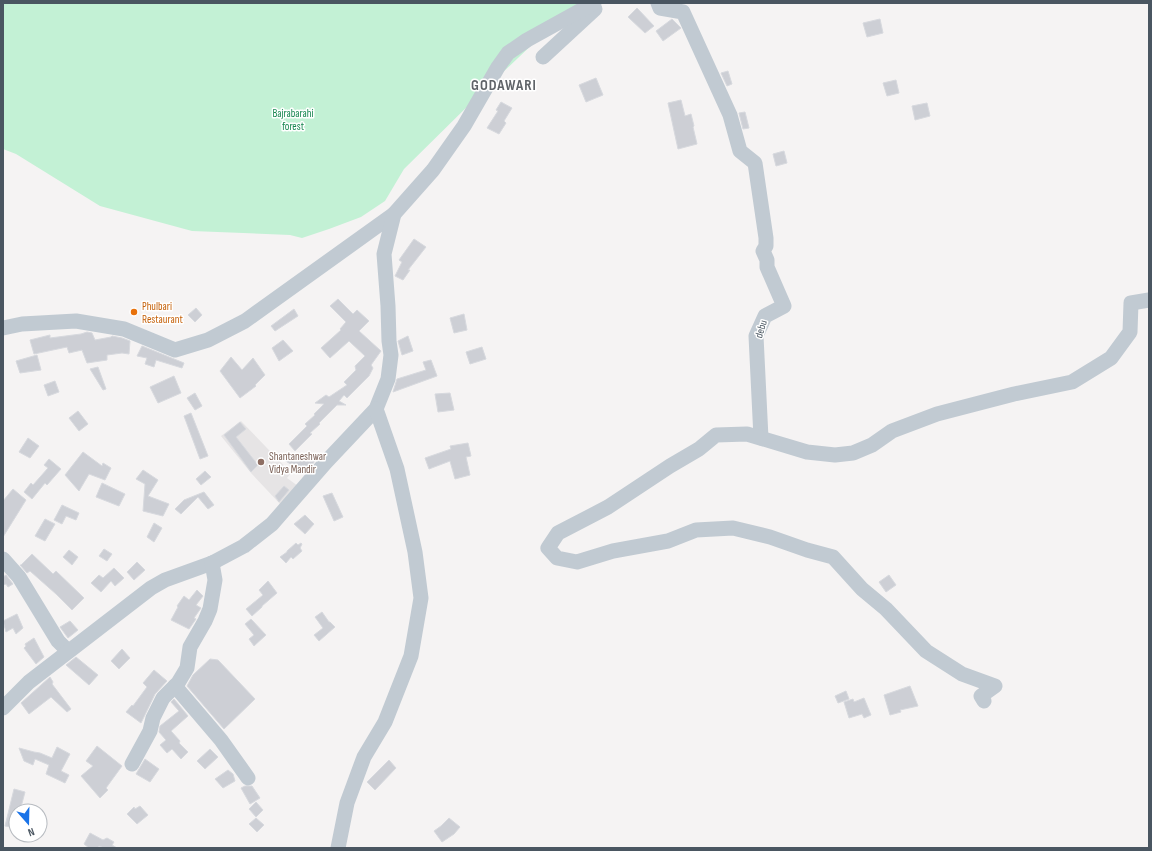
<svg xmlns="http://www.w3.org/2000/svg" width="1152" height="851" font-family="'Sofia Sans Condensed',sans-serif">
<style>
.education{fill:#e6e4e5}
.green{fill:#c3f1d5}
.building{fill:#cdcfd5;stroke:#d7d9de}
.lines{fill:none;stroke-linecap:round;stroke-linejoin:round}
.minor{stroke:#c1cad2;stroke-width:15}
.food-dot{fill:#e8710a;stroke:#fff;stroke-width:1.5}
.education-dot{fill:#8d6e63;stroke:#fff;stroke-width:1.5}
.labels{text-anchor:middle;dominant-baseline:central;stroke-width:3;stroke-linejoin:round;paint-order:stroke}
.park-label{font-size:11px;fill:#17864f;stroke:#fff}
.food-label{font-size:11px;fill:#c56008;stroke:#fff;text-anchor:start}
.street-label{font-size:11px;fill:#4a5661;stroke:#fff}
.education-label{font-size:11px;fill:#785e54;stroke:#fff;text-anchor:start}
.district-label{font-size:15px;font-weight:bold;letter-spacing:1px;fill:#5f6368;stroke:#fff}
</style>
<rect width="100%" height="100%" fill="#f5f3f3"/>
<polygon class="education" points="241,421 291,473 287,478 298,486 281,505 251,473 221,436"/>
<polygon class="green" points="3,3 587,3 539,38 478,96 404,169 385,201 361,217 329,229 302,238 290,235 192,231 100,206 16,154 3,149"/>
<g class="building">
<polygon points="637,8 654,26 645,33 628,17"/>
<polygon points="672,19 681,28 663,41 656,31"/>
<polygon points="880,19 883,33 867,37 863,23"/>
<polygon points="728,71 732,84 727,86 721,73"/>
<polygon points="596,78 603,95 586,102 579,85"/>
<polygon points="896,80 899,93 887,96 883,83"/>
<polygon points="681,100 685,116 691,114 694,126 693,127 697,144 678,149 668,103"/>
<polygon points="501,102 512,108 504,121 506,123 499,134 487,128 498,111 496,110"/>
<polygon points="927,103 930,116 915,120 912,106"/>
<polygon points="745,112 749,128 743,129 739,113"/>
<polygon points="784,151 787,163 776,166 773,154"/>
<polygon points="414,239 426,247 408,270 410,270 403,280 395,276 402,262 399,260"/>
<polygon points="338,299 353,314 357,310 369,321 359,331 381,351 371,365 373,368 369,376 347,398 344,395 339,401 346,405 337,405 319,423 320,424 310,433 312,434 295,451 289,444 307,426 305,424 315,415 314,414 324,404 315,403 326,395 329,397 347,385 344,382 356,370 355,366 365,356 349,341 330,358 321,348 341,330 340,329 346,322 330,306"/>
<polygon points="196,308 202,315 195,322 188,315"/>
<polygon points="294,309 298,316 275,331 271,326"/>
<polygon points="464,314 467,330 454,333 450,318"/>
<polygon points="87,332 92,333 95,340 111,337 112,336 122,338 130,341 129,354 122,353 107,355 107,360 87,363 82,350 69,353 67,347 34,354 30,340 50,335 50,338 81,334"/>
<polygon points="408,336 413,351 402,355 398,341"/>
<polygon points="283,340 293,351 279,361 272,348"/>
<polygon points="142,346 184,363 182,368 156,360 154,367 145,364 147,358 137,356"/>
<polygon points="482,347 486,359 470,364 466,352"/>
<polygon points="37,355 41,370 20,373 16,361"/>
<polygon points="231,357 242,370 253,358 265,375 255,385 256,386 240,398 220,371"/>
<polygon points="431,360 437,376 393,392 397,379 426,370 423,362"/>
<polygon points="98,367 106,389 103,390 90,369"/>
<polygon points="174,376 181,393 158,403 150,387"/>
<polygon points="55,381 59,392 48,396 44,385"/>
<polygon points="195,393 202,406 195,410 187,398"/>
<polygon points="450,393 454,410 438,412 435,394"/>
<polygon points="78,411 88,424 79,431 69,418"/>
<polygon points="191,413 208,456 200,459 184,416"/>
<polygon points="240,422 246,429 236,437 258,465 251,472 224,435"/>
<polygon points="28,438 39,446 30,458 19,452"/>
<polygon points="468,443 471,456 466,457 470,475 455,479 450,461 429,469 425,458 451,449 450,446"/>
<polygon points="83,452 102,466 103,463 111,468 105,480 89,474 79,491 65,475"/>
<polygon points="276,455 307,457 315,461 305,473"/>
<polygon points="49,459 61,469 47,485 45,483 32,499 24,492 31,483 33,485 48,468 44,465"/>
<polygon points="143,470 158,480 148,496 169,504 163,516 143,511 145,484 136,479"/>
<polygon points="205,471 211,477 201,485 196,479"/>
<polygon points="102,483 125,494 119,506 96,497"/>
<polygon points="284,486 289,490 279,502 275,496"/>
<polygon points="13,489 26,500 3,537 3,501"/>
<polygon points="204,492 214,505 208,509 198,497 181,514 175,509 184,500"/>
<polygon points="332,493 343,517 334,521 323,496"/>
<polygon points="62,505 79,513 76,520 66,516 62,524 54,520"/>
<polygon points="305,515 314,524 305,534 294,524"/>
<polygon points="45,519 55,524 45,541 35,536"/>
<polygon points="154,523 162,528 154,542 147,537"/>
<polygon points="296,543 298,545 301,543 302,544 300,548 302,551 293,559 291,557 286,563 280,557 287,552 287,551"/>
<polygon points="104,549 112,554 107,561 99,556"/>
<polygon points="69,550 78,557 72,565 63,557"/>
<polygon points="32,554 53,574 56,571 84,598 72,610 56,594 30,571 27,573 20,565 21,565"/>
<polygon points="137,562 145,570 134,580 127,572"/>
<polygon points="114,568 124,578 115,586 111,581 101,592 91,583 99,575 103,578"/>
<polygon points="6,575 13,584 8,587 6,584 3,585 3,577"/>
<polygon points="889,575 896,585 886,592 879,582"/>
<polygon points="268,581 277,593 262,606 262,607 252,616 246,609 263,595 259,590"/>
<polygon points="197,590 203,596 196,605 201,608 194,618 196,619 189,629 171,620 178,607 177,606 184,596 189,600"/>
<polygon points="322,612 329,622 330,622 335,627 319,641 314,635 323,628 315,617"/>
<polygon points="17,614 23,628 16,634 13,628 6,632 3,621"/>
<polygon points="251,619 266,635 254,646 249,639 254,635 245,624"/>
<polygon points="70,621 78,630 68,638 60,627"/>
<polygon points="34,638 44,657 36,664 24,648 26,646 25,644"/>
<polygon points="122,649 130,658 119,669 111,661"/>
<polygon points="76,657 98,675 89,685 66,665"/>
<polygon points="210,659 218,660 255,699 224,729 187,686 193,675"/>
<polygon points="154,670 167,681 155,694 141,723 126,712 132,705 133,706 147,687 143,683"/>
<polygon points="50,677 53,682 52,684 71,709 67,712 51,697 29,714 21,703"/>
<polygon points="910,686 918,706 900,710 901,712 890,715 884,695"/>
<polygon points="846,691 849,699 838,703 835,696"/>
<polygon points="864,698 871,715 864,718 862,714 849,718 844,702 853,699 854,702"/>
<polygon points="174,699 188,716 171,731 180,741 179,743 188,752 181,759 172,749 167,753 160,745 166,740 159,732 160,726 179,711 171,702"/>
<polygon points="97,746 122,766 106,788 108,790 100,798 81,776 93,766 86,761"/>
<polygon points="57,747 70,754 61,771 69,775 65,783 46,774 49,765 35,759 33,765 24,761 19,748 34,752 40,753 52,758"/>
<polygon points="210,749 218,757 205,769 197,761"/>
<polygon points="145,759 159,769 150,782 136,774"/>
<polygon points="389,760 396,768 375,790 367,782"/>
<polygon points="228,770 233,774 235,781 223,788 215,779"/>
<polygon points="245,786 252,786 260,798 250,804 241,788"/>
<polygon points="14,789 25,792 20,811 16,811 16,828 5,826"/>
<polygon points="256,802 263,810 256,817 249,809"/>
<polygon points="140,806 148,815 137,824 127,814 134,807 135,809"/>
<polygon points="256,818 264,825 257,832 249,824"/>
<polygon points="449,818 460,827 454,834 442,842 434,831 441,826"/>
<polygon points="90,833 103,840 107,838 114,842 112,845 117,848 104,848 99,846 98,848 89,848 84,844"/>
</g>
<g class="lines">
<g class="minor">
<polyline points="658,3 660,8 683,12 730,115 740,151 755,163 766,238 766,246 763,251 767,260 767,267 784,306 765,316 756,336 761,438"/>
<polyline points="543,57 595,9"/>
<polyline points="3,328 22,324 76,321 124,329 175,350 208,340 245,321 394,214"/>
<polyline points="3,559 19,577 58,641 68,651"/>
<polyline points="175,686 221,740 248,778"/>
<polyline points="984,701 981,696 995,686 962,674 926,651 886,609 862,589 833,557 807,550 770,537 733,528 696,530 668,541 613,551 577,562 557,558 548,548 558,533 608,507 670,466 699,449 716,435 747,434 807,452 835,455 853,453 872,445 892,431 937,414 1014,394 1072,382 1111,358 1130,332 1131,303 1149,300"/>
<polyline points="3,708 29,682 151,588 165,580 212,563 244,546 272,524 326,462 376,409 388,379 391,355 389,341 388,306 384,254 394,214 433,170 464,126 498,67 508,53 527,40 594,3"/>
<polyline points="132,764 150,731 153,718 163,698 178,683 187,668 190,647 205,621 210,609 215,580 212,563"/>
<polyline points="338,848 347,803 364,757 385,722 411,656 421,598 415,552 397,469 376,409"/>
</g>
</g>
<circle class="food-dot" cx="134" cy="312" r="4"/>
<circle class="education-dot" cx="261" cy="462" r="4"/>
<g class="labels">
<g class="park-label">
<text x="293" y="113">Bajrabarahi<tspan x="293" dy="13">forest</tspan></text>
</g>
<g class="food-label">
<text x="142" y="306">Phulbari<tspan x="142" dy="13">Restaurant</tspan></text>
</g>
<g class="street-label">
<text transform="translate(761 329) rotate(-73)">debu</text>
</g>
<g class="education-label">
<text x="269" y="456">Shantaneshwar<tspan x="269" dy="13">Vidya Mandir</tspan></text>
</g>
<g class="district-label">
<text x="504" y="85">GODAWARI</text>
</g>
</g>
<rect width="1152" height="851" fill="none" stroke="#4a5661" stroke-width="8"/>
<g transform="translate(28 823) rotate(160)"><circle r="19" fill="#ffffff" stroke="#b7bbc0"/>
<path d="M0-3L7 15L0 10L-7 15Z" fill="#1a73e8"/>
<text y="-6" font-size="11" font-weight="bold" text-anchor="middle" fill="#4a5661">N</text>
</g>
</svg>
